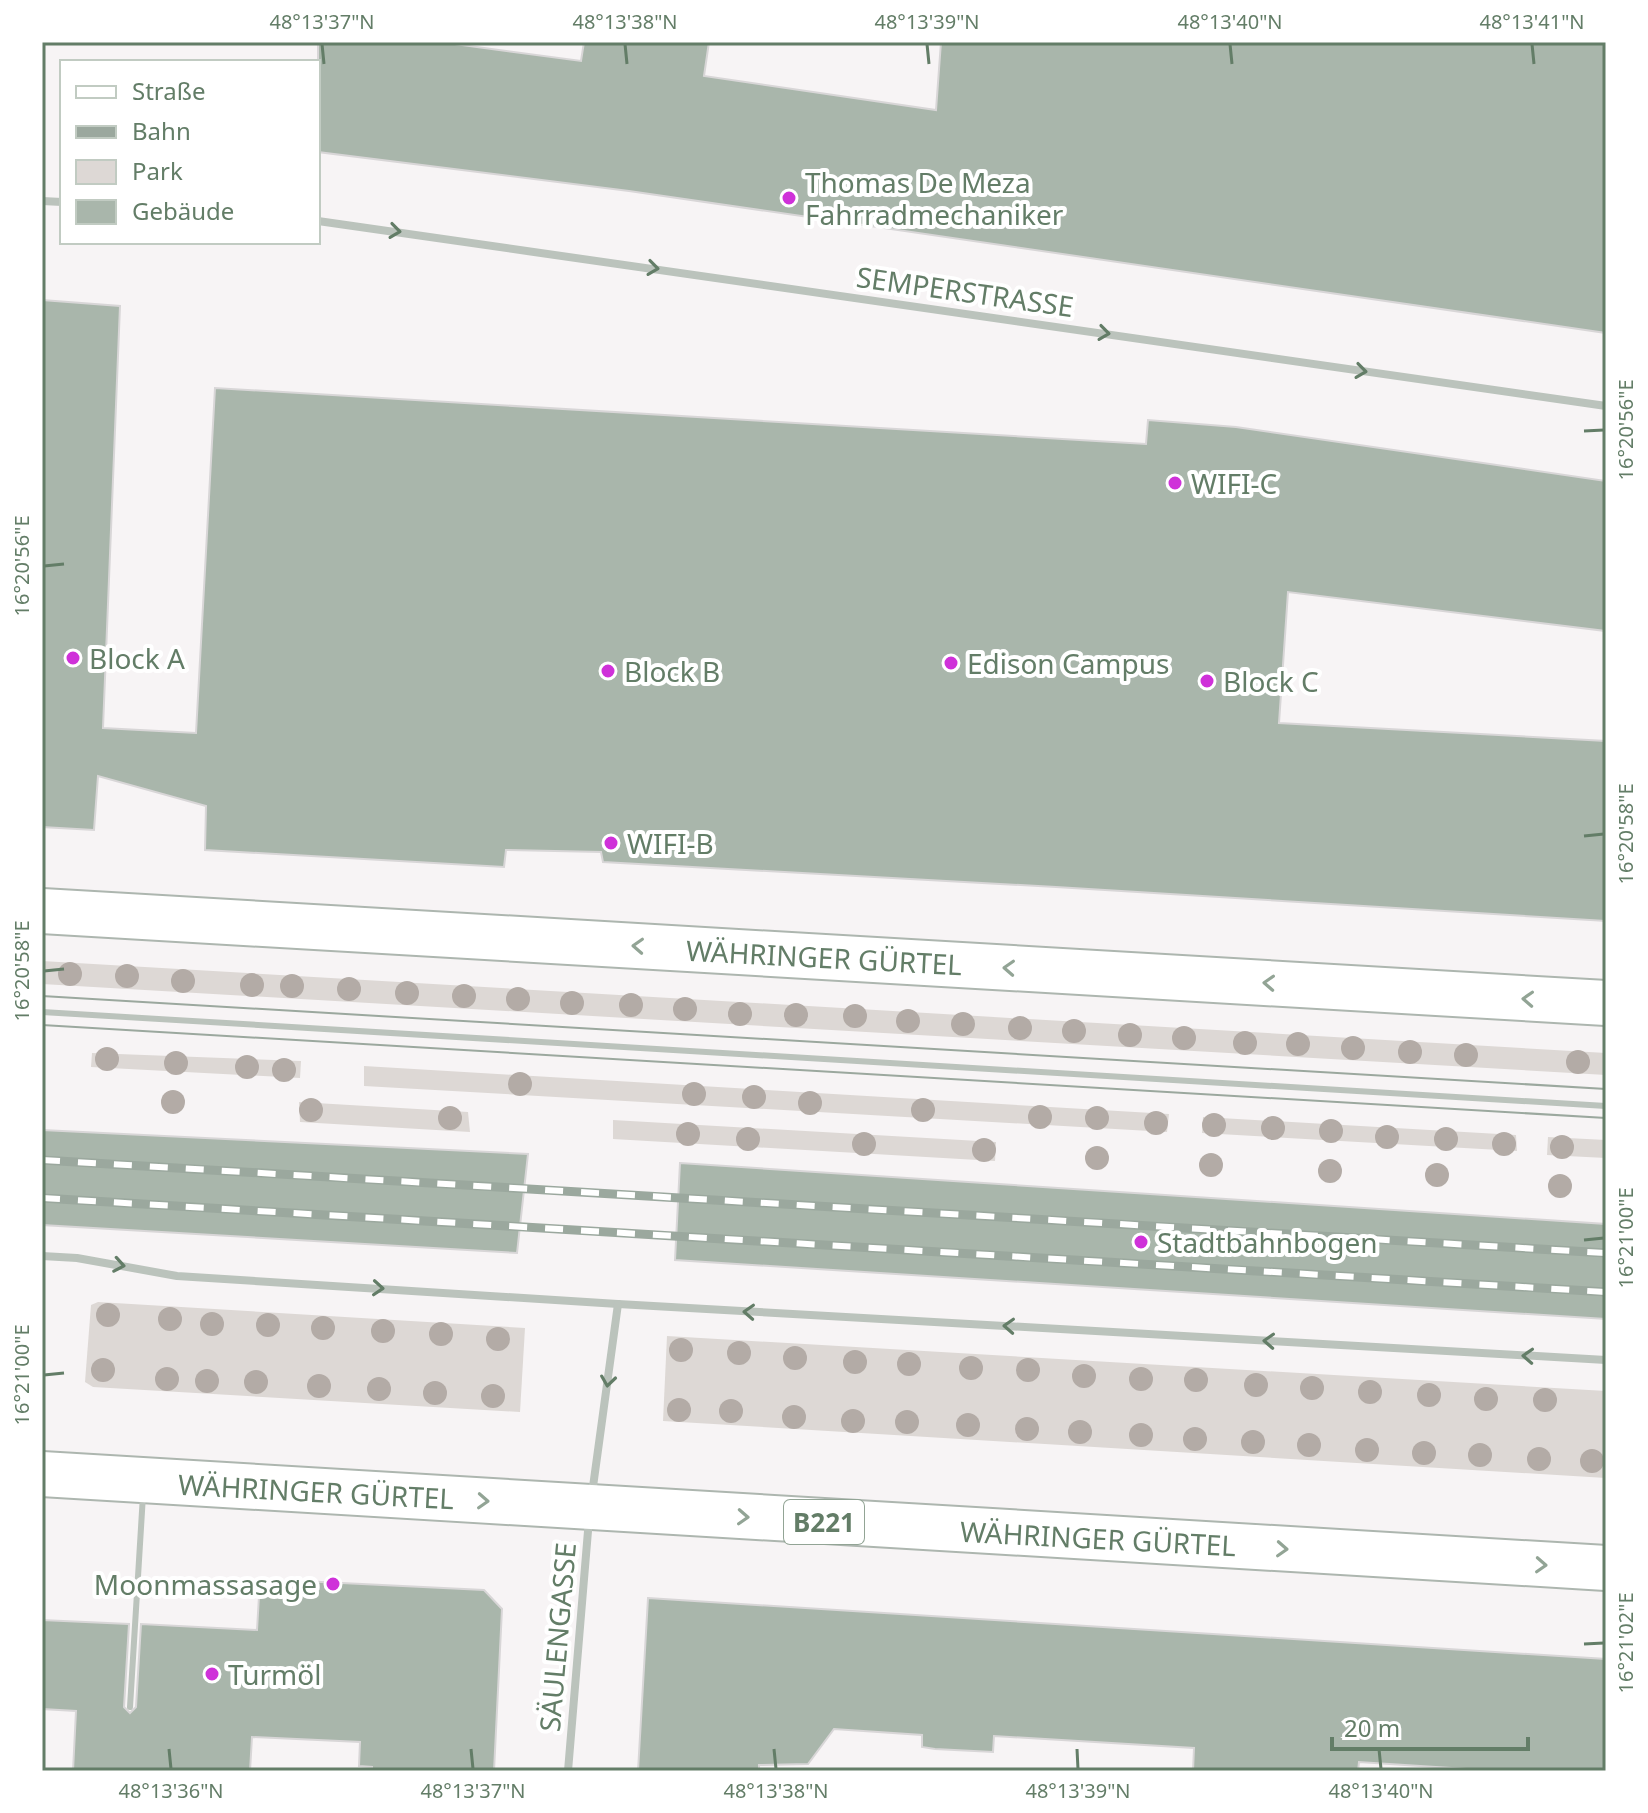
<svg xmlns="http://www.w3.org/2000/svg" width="1648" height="1813" font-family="'Noto Sans',sans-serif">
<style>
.green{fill:#ddd8d5}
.building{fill:#a9b6ab;stroke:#d8d6d7;stroke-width:2}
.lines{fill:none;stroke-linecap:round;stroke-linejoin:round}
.primary-casing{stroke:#adb6af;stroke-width:48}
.service{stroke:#bbc3bc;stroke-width:6}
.minor{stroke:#bbc3bc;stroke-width:8}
.primary{stroke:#fff;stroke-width:44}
.tram{stroke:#9ba89e;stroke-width:2}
.rail-casing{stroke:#9ba89e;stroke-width:9}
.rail{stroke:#fff;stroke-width:6;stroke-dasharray:18;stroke-linecap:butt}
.tree{fill:#b3aba6}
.oneway{stroke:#637d67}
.oneway2{stroke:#92a495}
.ticks{fill:none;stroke:#637d67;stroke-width:3}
.poi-dot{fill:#cf31d9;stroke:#fff;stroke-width:3}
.labels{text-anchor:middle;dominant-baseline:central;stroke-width:8;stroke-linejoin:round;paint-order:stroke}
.shield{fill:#fff;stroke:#92a495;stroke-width:2}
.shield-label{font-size:26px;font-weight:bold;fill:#637d67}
.poi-label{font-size:28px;fill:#637d67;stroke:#fff;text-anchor:start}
.street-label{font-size:28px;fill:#637d67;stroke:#fff}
.neatline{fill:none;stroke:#637d67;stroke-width:3}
.ticks-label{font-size:20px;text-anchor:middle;fill:#637d67}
</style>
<rect width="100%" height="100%" fill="#f7f4f5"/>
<g class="green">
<polygon points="42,961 1606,1053 1606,1075 42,984"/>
<polygon points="92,1053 301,1061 300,1078 91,1067"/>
<polygon points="364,1066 1169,1114 1167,1132 364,1086"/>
<polygon points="299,1102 468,1112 470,1132 300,1122"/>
<polygon points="1203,1117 1516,1135 1517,1151 1202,1133"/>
<polygon points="613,1120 996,1142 995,1161 613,1139"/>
<polygon points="1548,1137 1606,1140 1606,1158 1547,1155"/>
<polygon points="98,1302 525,1328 520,1412 93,1387 85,1382 91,1305"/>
<polygon points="667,1336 1606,1391 1606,1478 663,1421"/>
</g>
<g class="building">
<polygon points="318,42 440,42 581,61 584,42 709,42 704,76 936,110 941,42 1606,42 1606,333 629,191 318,152"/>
<polygon points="42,300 120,306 103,728 196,733 215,388 1146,444 1148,420 1236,427 1606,481 1606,631 1288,592 1279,723 1606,741 1606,921 1056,887 603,862 601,852 506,850 504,867 205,850 206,806 98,776 94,830 42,827"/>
<polygon points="42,1130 528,1154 517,1253 42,1225"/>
<polygon points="680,1163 1606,1224 1606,1319 675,1260"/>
<polygon points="260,1579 484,1590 502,1609 494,1771 372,1771 372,1767 359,1766 360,1742 252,1737 250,1771 73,1771 76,1711 42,1709 42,1620 129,1624 124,1707 130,1713 136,1707 141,1624 257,1630"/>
<polygon points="648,1598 1606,1659 1606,1771 1466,1771 1466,1769 1359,1762 1358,1771 1193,1771 1194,1748 994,1736 993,1752 935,1749 922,1747 922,1735 834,1729 808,1764 759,1765 759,1771 638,1771"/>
</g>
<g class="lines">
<g class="primary-casing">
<g id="primary">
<polyline points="42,911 1606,1003"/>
<polyline points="42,1474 1606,1568"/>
</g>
</g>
<g class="service">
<polyline points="42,1012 1606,1106"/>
<polyline points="130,1707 143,1495"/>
</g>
<g class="minor">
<polyline points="42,201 62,202"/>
<polyline points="318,221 1606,406"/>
<polyline points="42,1256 77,1258 177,1276 618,1304 1606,1360"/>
<polyline points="592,1494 618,1304"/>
<polyline points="568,1771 589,1519"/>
</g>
<use href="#primary" class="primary"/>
<g class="tram">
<polyline points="42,996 1606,1089"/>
<polyline points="42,1025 1606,1118"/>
</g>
<g class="rail-casing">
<g id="rail">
<polyline points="42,1160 1606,1253"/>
<polyline points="42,1198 1606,1292"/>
</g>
</g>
<use href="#rail" class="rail"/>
</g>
<g class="tree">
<circle cx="70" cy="974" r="12"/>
<circle cx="127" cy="976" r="12"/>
<circle cx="183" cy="981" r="12"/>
<circle cx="252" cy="985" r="12"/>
<circle cx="292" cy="986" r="12"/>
<circle cx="349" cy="989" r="12"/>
<circle cx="407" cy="993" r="12"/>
<circle cx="464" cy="996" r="12"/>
<circle cx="518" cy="999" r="12"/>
<circle cx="572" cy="1003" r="12"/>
<circle cx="631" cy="1005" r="12"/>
<circle cx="685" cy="1009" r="12"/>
<circle cx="740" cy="1014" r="12"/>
<circle cx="796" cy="1015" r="12"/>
<circle cx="855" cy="1016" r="12"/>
<circle cx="908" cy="1021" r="12"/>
<circle cx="963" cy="1024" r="12"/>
<circle cx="1020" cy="1028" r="12"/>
<circle cx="1074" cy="1031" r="12"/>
<circle cx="1130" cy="1035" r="12"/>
<circle cx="1184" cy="1038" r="12"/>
<circle cx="1245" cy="1043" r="12"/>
<circle cx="1298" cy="1044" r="12"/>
<circle cx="1353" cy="1048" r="12"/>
<circle cx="1410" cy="1052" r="12"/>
<circle cx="1466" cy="1055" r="12"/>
<circle cx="107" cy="1059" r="12"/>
<circle cx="1578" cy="1062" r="12"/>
<circle cx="176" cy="1063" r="12"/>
<circle cx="247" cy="1067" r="12"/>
<circle cx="284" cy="1070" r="12"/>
<circle cx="520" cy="1084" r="12"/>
<circle cx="694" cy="1094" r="12"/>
<circle cx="754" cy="1097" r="12"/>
<circle cx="173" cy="1102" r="12"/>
<circle cx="810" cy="1103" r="12"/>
<circle cx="311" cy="1110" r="12"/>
<circle cx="923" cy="1110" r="12"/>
<circle cx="1040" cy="1117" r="12"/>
<circle cx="450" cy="1118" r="12"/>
<circle cx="1097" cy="1118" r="12"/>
<circle cx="1156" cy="1123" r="12"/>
<circle cx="1214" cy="1125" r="12"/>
<circle cx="1273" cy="1128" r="12"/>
<circle cx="1331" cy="1131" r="12"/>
<circle cx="688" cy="1134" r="12"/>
<circle cx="1387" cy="1137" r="12"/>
<circle cx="748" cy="1139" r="12"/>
<circle cx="1446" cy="1139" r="12"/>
<circle cx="864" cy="1144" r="12"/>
<circle cx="1504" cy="1144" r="12"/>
<circle cx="1562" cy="1147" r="12"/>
<circle cx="984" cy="1150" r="12"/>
<circle cx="1097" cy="1158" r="12"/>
<circle cx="1211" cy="1165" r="12"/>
<circle cx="1330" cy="1171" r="12"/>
<circle cx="1437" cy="1175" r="12"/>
<circle cx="1560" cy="1186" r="12"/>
<circle cx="108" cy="1315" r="12"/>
<circle cx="170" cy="1319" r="12"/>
<circle cx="212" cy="1324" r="12"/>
<circle cx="268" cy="1325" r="12"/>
<circle cx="323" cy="1328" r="12"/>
<circle cx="383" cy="1331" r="12"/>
<circle cx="441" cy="1334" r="12"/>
<circle cx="498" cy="1339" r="12"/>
<circle cx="681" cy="1350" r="12"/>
<circle cx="739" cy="1353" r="12"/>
<circle cx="795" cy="1358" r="12"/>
<circle cx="855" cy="1362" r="12"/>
<circle cx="909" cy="1364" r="12"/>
<circle cx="971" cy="1368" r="12"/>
<circle cx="103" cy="1370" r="12"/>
<circle cx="1028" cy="1370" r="12"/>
<circle cx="1084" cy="1376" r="12"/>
<circle cx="167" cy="1379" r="12"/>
<circle cx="1141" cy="1379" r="12"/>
<circle cx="1196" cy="1380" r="12"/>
<circle cx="207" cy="1381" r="12"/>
<circle cx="256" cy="1382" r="12"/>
<circle cx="1256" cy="1385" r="12"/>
<circle cx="319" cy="1386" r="12"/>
<circle cx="1312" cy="1388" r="12"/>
<circle cx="379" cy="1389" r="12"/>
<circle cx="1370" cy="1392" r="12"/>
<circle cx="435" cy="1393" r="12"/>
<circle cx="1429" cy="1395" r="12"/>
<circle cx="493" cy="1396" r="12"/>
<circle cx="1486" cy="1399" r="12"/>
<circle cx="1545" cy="1400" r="12"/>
<circle cx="679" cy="1410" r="12"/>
<circle cx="731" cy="1411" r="12"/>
<circle cx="794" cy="1417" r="12"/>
<circle cx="853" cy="1421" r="12"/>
<circle cx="907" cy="1422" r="12"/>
<circle cx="968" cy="1425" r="12"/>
<circle cx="1027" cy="1429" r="12"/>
<circle cx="1080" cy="1432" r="12"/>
<circle cx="1141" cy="1435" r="12"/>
<circle cx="1195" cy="1439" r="12"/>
<circle cx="1253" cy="1442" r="12"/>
<circle cx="1309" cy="1445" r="12"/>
<circle cx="1367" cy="1450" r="12"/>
<circle cx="1424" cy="1453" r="12"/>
<circle cx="1480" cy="1455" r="12"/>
<circle cx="1539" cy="1459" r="12"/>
<circle cx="1592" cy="1461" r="12"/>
</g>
<defs><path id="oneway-chevron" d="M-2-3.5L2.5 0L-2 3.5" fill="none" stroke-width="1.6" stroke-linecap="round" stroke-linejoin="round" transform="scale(2)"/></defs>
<g class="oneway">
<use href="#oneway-chevron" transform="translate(395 231) rotate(8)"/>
<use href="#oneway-chevron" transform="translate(653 268) rotate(8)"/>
<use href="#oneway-chevron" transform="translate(1104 333) rotate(8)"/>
<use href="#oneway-chevron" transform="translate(1361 371) rotate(8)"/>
<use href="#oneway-chevron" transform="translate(119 1265) rotate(10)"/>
<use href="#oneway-chevron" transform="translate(378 1288) rotate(4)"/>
<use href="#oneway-chevron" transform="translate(749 1312) rotate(-177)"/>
<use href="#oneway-chevron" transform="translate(1009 1326) rotate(-177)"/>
<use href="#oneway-chevron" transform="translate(1269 1341) rotate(-177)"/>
<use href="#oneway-chevron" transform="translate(1528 1356) rotate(-177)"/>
<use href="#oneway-chevron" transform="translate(608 1381) rotate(98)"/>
</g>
<g class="oneway2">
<use href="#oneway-chevron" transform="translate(638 946) rotate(-177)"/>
<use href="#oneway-chevron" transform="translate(1009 968) rotate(-177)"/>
<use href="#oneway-chevron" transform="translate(1269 983) rotate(-177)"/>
<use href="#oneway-chevron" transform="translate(1528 999) rotate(-177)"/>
<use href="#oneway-chevron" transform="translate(483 1501) rotate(3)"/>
<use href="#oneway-chevron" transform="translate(743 1517) rotate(3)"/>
<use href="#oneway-chevron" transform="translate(1282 1549) rotate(3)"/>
<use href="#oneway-chevron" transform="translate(1541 1565) rotate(3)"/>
</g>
<path class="ticks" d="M322,44L324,64M625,44L627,64M927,44L929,64M1230,44L1232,64M1532,44L1534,64M1584,431L1604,430M44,566L64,564M1584,836L1604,834M44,971L64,969M1584,1240L1604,1238M44,1375L64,1373M1584,1644L1604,1643M169,1749L171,1769M471,1749L473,1769M774,1749L776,1769M1077,1749L1078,1769M1379,1749L1381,1769"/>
<g class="poi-dot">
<circle cx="789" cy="198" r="8"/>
<circle cx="1175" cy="483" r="8"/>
<circle cx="73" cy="658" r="8"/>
<circle cx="951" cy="663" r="8"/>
<circle cx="608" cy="671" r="8"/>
<circle cx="1207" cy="681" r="8"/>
<circle cx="611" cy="843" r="8"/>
<circle cx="1141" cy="1242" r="8"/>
<circle cx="333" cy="1584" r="8"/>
<circle cx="212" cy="1674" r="8"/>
</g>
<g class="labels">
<rect class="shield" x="784" y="1500" width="80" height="44" rx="6"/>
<g class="shield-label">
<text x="824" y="1522">B221</text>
</g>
<g class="poi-label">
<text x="805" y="182">Thomas De Meza<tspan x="805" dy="32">Fahrradmechaniker</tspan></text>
<text x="1191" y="483">WIFI-C</text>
<text x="89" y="658">Block A</text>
<text x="967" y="663">Edison Campus</text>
<text x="624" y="671">Block B</text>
<text x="1223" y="681">Block C</text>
<text x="627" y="843">WIFI-B</text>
<text x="1157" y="1242">Stadtbahnbogen</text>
<text x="317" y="1584" text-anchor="end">Moonmassasage</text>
<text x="228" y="1674">Turmöl</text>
</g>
<g class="street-label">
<text transform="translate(965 291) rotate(8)">SEMPERSTRASSE</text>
<text transform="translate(824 957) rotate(3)">WÄHRINGER GÜRTEL</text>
<text transform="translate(316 1491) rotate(3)">WÄHRINGER GÜRTEL</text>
<text transform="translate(1098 1538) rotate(3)">WÄHRINGER GÜRTEL</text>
<text transform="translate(557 1637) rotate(-85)">SÄULENGASSE</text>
</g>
</g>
<rect width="1648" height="1813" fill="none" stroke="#ffffff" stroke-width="88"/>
<rect x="60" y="60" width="260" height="184" fill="#ffffff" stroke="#c1cbc2" stroke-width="2"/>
<rect x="76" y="86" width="40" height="12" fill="#ffffff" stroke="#c1cbc2" stroke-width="2"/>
<text x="132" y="100" font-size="24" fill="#637d67">Straße</text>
<rect x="76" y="126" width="40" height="12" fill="#9ba89e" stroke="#c1cbc2" stroke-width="2"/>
<text x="132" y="140" font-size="24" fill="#637d67">Bahn</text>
<rect x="76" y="160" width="40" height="24" fill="#ddd8d5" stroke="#c1cbc2" stroke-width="2"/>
<text x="132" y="180" font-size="24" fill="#637d67">Park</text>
<rect x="76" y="200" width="40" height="24" fill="#a9b6ab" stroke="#c1cbc2" stroke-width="2"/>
<text x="132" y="220" font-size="24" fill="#637d67">Gebäude</text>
<path d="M1332 1737v12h196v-12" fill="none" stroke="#637d67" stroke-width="4"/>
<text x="1344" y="1737" font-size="24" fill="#637d67" stroke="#ffffff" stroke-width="6" paint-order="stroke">20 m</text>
<rect x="44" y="44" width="1560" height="1725" class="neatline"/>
<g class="ticks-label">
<text x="322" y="29">48°13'37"N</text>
<text x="625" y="29">48°13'38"N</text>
<text x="927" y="29">48°13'39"N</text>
<text x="1230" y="29">48°13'40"N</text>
<text x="1532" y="29">48°13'41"N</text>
<text transform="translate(1626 430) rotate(-90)" y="7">16°20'56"E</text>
<text transform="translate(22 566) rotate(-90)" y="7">16°20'56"E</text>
<text transform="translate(1626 834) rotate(-90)" y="7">16°20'58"E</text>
<text transform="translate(22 971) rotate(-90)" y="7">16°20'58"E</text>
<text transform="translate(1626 1238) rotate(-90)" y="7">16°21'00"E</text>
<text transform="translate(22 1375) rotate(-90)" y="7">16°21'00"E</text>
<text transform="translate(1626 1643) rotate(-90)" y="7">16°21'02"E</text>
<text x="171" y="1798">48°13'36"N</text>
<text x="473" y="1798">48°13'37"N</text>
<text x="776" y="1798">48°13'38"N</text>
<text x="1078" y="1798">48°13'39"N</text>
<text x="1381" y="1798">48°13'40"N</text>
</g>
</svg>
